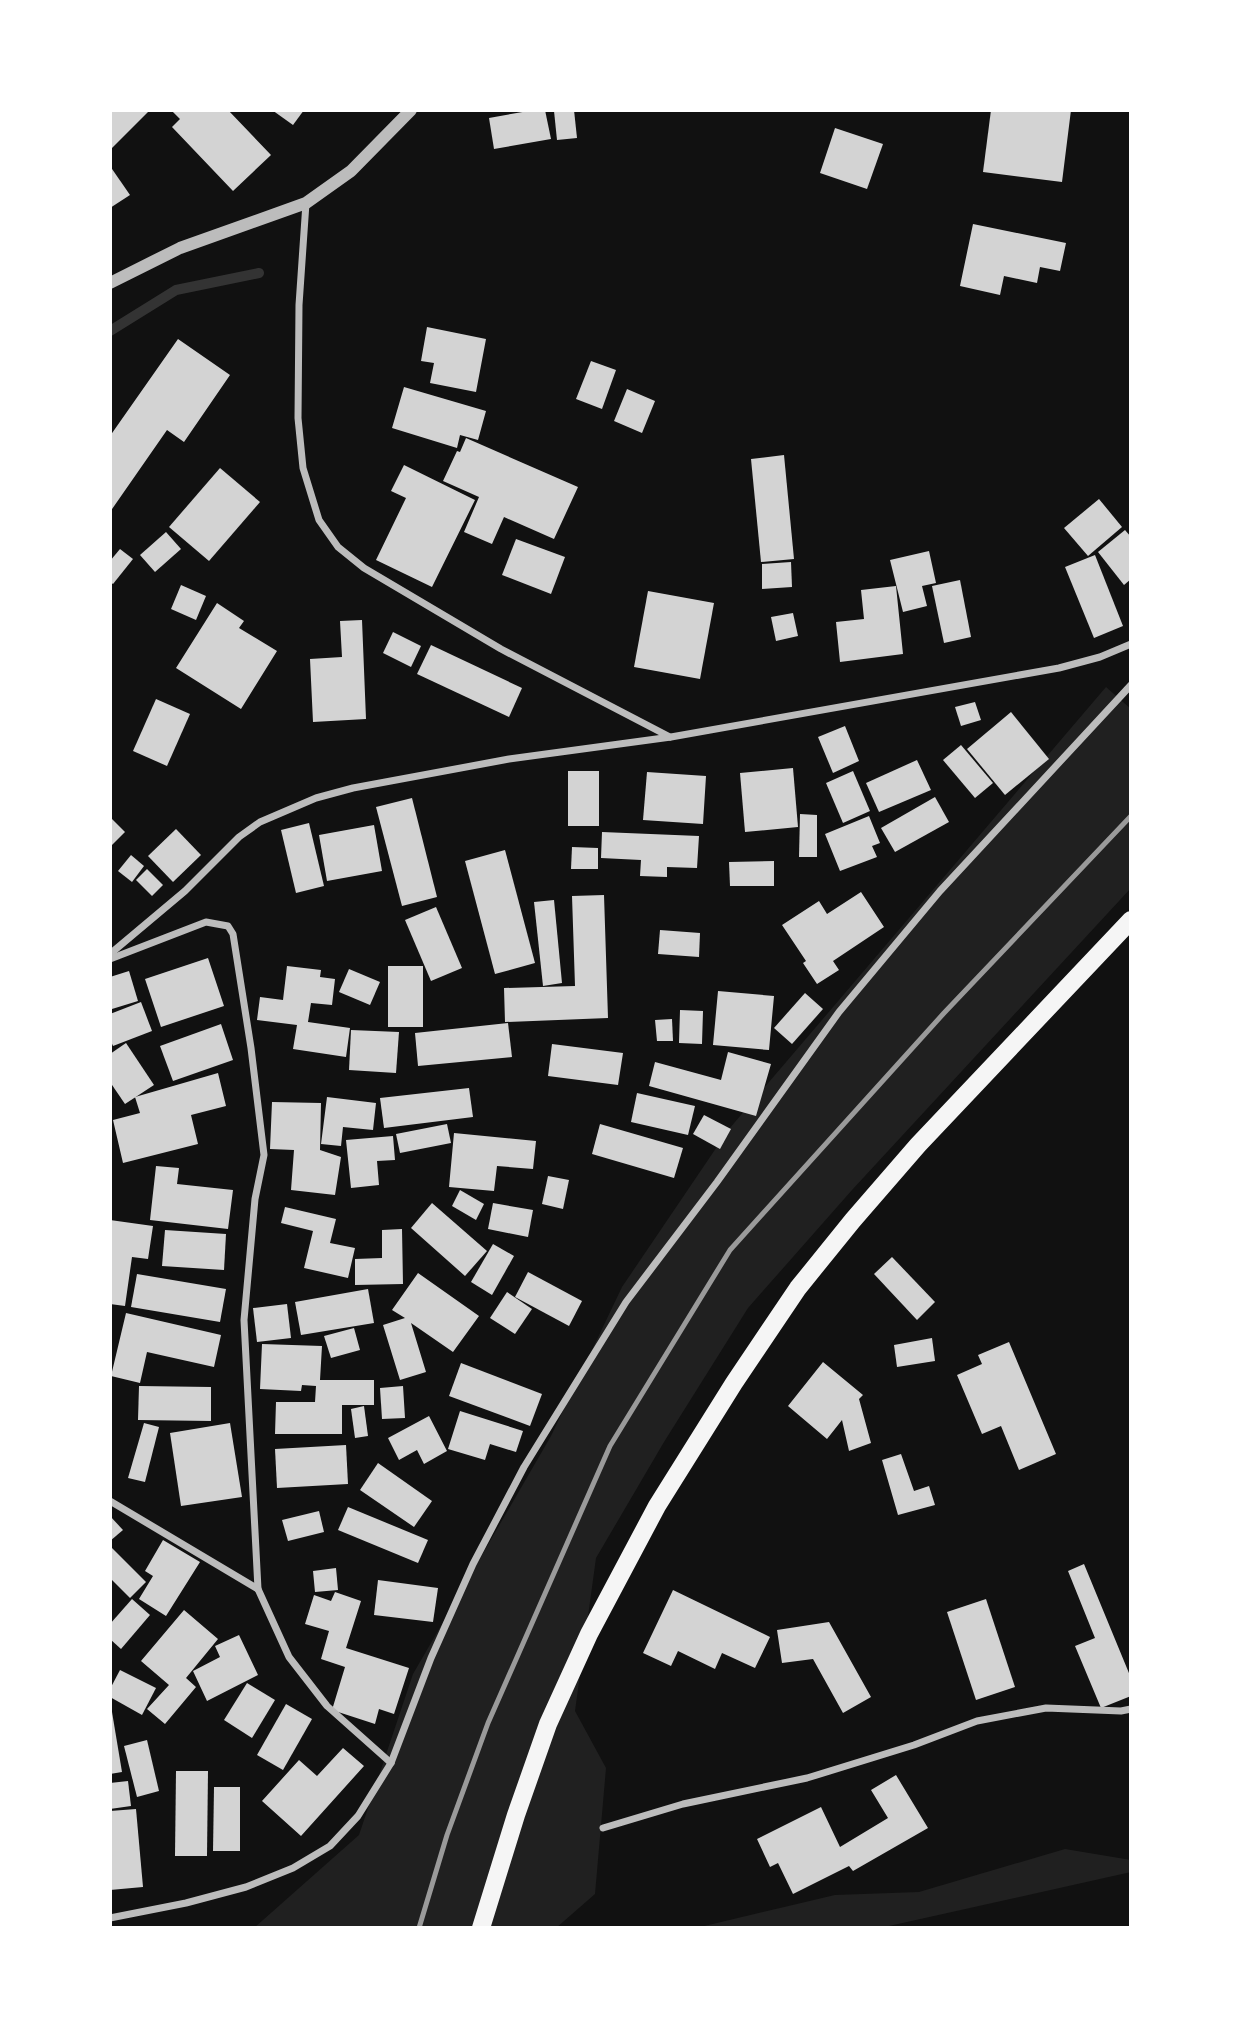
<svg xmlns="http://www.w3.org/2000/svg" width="1241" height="2038" font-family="Overpass,sans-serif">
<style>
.green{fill:#202020}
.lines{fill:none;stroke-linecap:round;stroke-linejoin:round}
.stream{stroke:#333;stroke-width:10}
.building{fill:#d3d3d3}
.minor{stroke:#bcbcbc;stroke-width:7}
.tertiary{stroke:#bcbcbc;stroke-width:12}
.primary{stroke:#f5f5f5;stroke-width:18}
.rail{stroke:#9a9a9a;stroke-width:5}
</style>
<rect width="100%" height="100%" fill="#111"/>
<g class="green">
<polygon points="1106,687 1131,709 1131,888 852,1190 748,1308 664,1442 596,1558 575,1711 606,1768 595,1894 556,1928 254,1928 359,1835 413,1674 551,1436 622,1287 729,1129"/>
<polygon points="1065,1849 1131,1860 1131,1872 880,1928 696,1928 835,1895 919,1892"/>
</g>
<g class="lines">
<polyline class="stream" points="110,331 176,290 259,273"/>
</g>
<g class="building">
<polygon points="110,110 150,110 110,150"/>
<polygon points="171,110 228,110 271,155 233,191 172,127 180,119"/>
<polygon points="272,110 304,110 293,125"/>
<polygon points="534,110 545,110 551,139 494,149 489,118"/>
<polygon points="574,110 577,138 557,140 554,111"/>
<polygon points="991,110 1071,110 1062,182 983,172"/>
<polygon points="835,128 883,144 867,189 820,173"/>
<polygon points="110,166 130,195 110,208"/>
<polygon points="973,224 1066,243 1060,271 1040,267 1037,283 1004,276 1000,295 960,286"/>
<polygon points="427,327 486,339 476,392 430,383 434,363 421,361"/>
<polygon points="178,339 230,375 184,442 167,430 110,512 110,436"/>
<polygon points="591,361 616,370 602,409 576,399"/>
<polygon points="404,387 486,411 478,440 460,435 457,448 392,428"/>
<polygon points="627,389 655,401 642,433 614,421"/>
<polygon points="466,438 578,487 554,539 504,517 492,544 464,532 479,497 443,481 457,451 460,452"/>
<polygon points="784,455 794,559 761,562 751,459"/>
<polygon points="404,465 475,500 432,587 376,560 406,498 391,491"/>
<polygon points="220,468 260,502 209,561 169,527"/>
<polygon points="1099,499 1122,527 1088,556 1064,528"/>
<polygon points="1125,530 1131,537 1131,579 1124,585 1098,552"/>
<polygon points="166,532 181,549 155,572 140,555"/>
<polygon points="516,539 565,557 551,594 502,575"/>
<polygon points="120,549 133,559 113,584 110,582 110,561"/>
<polygon points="929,551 936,583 922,586 927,606 903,612 890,560"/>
<polygon points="1095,555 1123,626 1094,638 1065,567"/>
<polygon points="791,562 792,587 762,589 762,564"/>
<polygon points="960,580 971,637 944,643 932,586"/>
<polygon points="181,585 206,596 196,620 171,609"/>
<polygon points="896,586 903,654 840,662 836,622 864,619 861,590"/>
<polygon points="648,591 714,603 700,679 634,667"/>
<polygon points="217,603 244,621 239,628 277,651 241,709 176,668"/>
<polygon points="793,613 798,636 776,641 771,617"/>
<polygon points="362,620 366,719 313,722 310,659 342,657 340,621"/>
<polygon points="393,632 421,646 411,667 383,653"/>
<polygon points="431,645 522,688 509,717 417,674"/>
<polygon points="156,699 190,714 167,766 133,751"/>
<polygon points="975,702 981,720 961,726 955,707"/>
<polygon points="1011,712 1049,759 1005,795 967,749"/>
<polygon points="845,726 859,761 833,773 818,737"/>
<polygon points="961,745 993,783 975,798 943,760"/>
<polygon points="917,760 931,790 879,812 866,783"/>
<polygon points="793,768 798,827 745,832 740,773"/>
<rect x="568" y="771" width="31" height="55"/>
<polygon points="853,771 870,811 843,823 826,783"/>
<polygon points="647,772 706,776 703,824 643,820"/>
<polygon points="935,797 949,822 895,852 881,828"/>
<polygon points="412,798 437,897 402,906 376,807"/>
<polygon points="800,814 817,815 817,857 799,857"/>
<polygon points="869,816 880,843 872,846 877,857 840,871 825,834"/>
<polygon points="110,817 125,832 110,847"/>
<polygon points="309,823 324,886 296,893 281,830"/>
<polygon points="374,825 382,871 327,881 319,835"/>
<polygon points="176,829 201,855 173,882 148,856"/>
<polygon points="602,832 699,836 697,868 667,867 667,877 640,876 641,860 601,858"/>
<polygon points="572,847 598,848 598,869 571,869"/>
<polygon points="505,850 535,963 495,974 465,861"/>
<polygon points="131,855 144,866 132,882 118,871"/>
<polygon points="774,861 774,886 730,886 729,862"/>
<polygon points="147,869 163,885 152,896 136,880"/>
<polygon points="861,892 884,927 833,961 839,970 817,984 803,963 806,961 782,925 819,901 827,914"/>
<polygon points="604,895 608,1018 505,1022 504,988 575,986 572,896"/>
<polygon points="554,900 562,983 543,986 534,902"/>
<polygon points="436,907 462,968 431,981 405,920"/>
<polygon points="660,930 700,933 699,957 658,954"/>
<polygon points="208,958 224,1006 161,1027 145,979"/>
<polygon points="287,966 321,970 320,977 335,979 332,1005 311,1003 308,1022 350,1028 346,1057 293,1049 297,1025 257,1020 260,997 283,1000"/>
<rect x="388" y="966" width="35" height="61"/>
<polygon points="349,969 380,982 370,1005 339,992"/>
<polygon points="129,971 138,1001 112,1009 110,977"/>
<polygon points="718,991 774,996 769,1050 713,1045"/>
<polygon points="805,993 823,1009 792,1044 774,1028"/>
<polygon points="141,1002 152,1031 113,1046 110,1039 110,1014"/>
<polygon points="680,1010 703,1011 702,1044 679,1043"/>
<polygon points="672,1019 673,1041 657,1041 655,1020"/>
<polygon points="508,1023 512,1057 418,1066 415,1033"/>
<polygon points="221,1024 233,1060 173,1081 160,1046"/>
<polygon points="351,1030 399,1032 396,1073 349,1070"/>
<polygon points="126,1043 154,1085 125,1104 110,1082 110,1054"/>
<polygon points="552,1044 623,1053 618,1085 548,1076"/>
<polygon points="728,1052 771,1064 756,1116 649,1086 655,1062 721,1080"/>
<polygon points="218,1073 226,1106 191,1115 198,1144 123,1163 113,1120 140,1113 135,1097"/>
<polygon points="469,1088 473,1117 384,1128 380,1098"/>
<polygon points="637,1093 695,1106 688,1135 631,1122"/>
<polygon points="327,1097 376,1103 373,1130 343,1127 341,1146 321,1144"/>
<polygon points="272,1102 321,1103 320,1150 341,1157 335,1195 291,1190 294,1150 270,1149"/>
<polygon points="704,1115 731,1129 720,1149 693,1134"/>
<polygon points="447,1124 451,1143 400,1153 396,1134"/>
<polygon points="600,1124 683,1148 674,1178 592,1154"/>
<polygon points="454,1133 536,1141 533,1169 497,1166 494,1191 449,1187"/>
<polygon points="393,1136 395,1160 377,1161 379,1185 351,1188 346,1140"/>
<polygon points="156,1166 179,1168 177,1184 233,1190 228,1229 150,1220"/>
<polygon points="548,1176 569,1180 563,1209 542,1204"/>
<polygon points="460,1190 484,1204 476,1220 452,1206"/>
<polygon points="432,1203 487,1251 465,1276 411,1228"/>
<polygon points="493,1203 533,1210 528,1237 488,1229"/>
<polygon points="285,1207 336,1219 330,1243 355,1248 348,1278 304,1268 313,1231 281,1223"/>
<polygon points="110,1220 153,1226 148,1259 132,1257 125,1306 110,1304"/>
<polygon points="402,1229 403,1284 355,1285 355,1259 382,1258 382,1230"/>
<polygon points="165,1230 226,1234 224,1270 162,1266"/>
<polygon points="493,1244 514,1256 492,1295 471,1282"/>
<polygon points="892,1257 935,1302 917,1320 874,1274"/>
<polygon points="528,1272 582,1301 569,1326 515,1297"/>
<polygon points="418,1273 479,1316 453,1352 411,1323 426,1372 400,1380 383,1325 405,1318 392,1310"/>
<polygon points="137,1274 226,1289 220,1322 131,1307"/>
<polygon points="368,1289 374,1323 301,1335 295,1302"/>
<polygon points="507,1292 532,1309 515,1334 490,1318"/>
<polygon points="287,1304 291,1338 257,1342 253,1308"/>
<polygon points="126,1313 221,1335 214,1367 147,1352 140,1383 111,1376"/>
<polygon points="354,1328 360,1350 331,1358 324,1336"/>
<polygon points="932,1338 935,1361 897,1367 894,1345"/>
<polygon points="1009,1342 1056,1454 1019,1470 1001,1426 982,1434 957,1375 982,1364 978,1355"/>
<polygon points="262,1344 322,1346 320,1380 374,1380 374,1405 342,1405 342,1434 275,1434 276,1402 315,1402 316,1386 302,1385 301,1391 260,1389"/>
<polygon points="823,1362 863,1395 859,1399 871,1443 849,1451 842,1420 827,1439 788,1406"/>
<polygon points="461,1363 542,1394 530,1426 449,1396"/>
<polygon points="139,1386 211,1387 211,1421 138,1420"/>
<polygon points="403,1386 405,1418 382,1419 380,1388"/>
<polygon points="364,1406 368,1436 355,1438 351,1409"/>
<polygon points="460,1411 523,1431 516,1452 490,1444 485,1460 448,1449"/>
<polygon points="429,1416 447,1451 424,1464 417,1450 399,1460 388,1438"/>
<polygon points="144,1423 159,1427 145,1482 128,1478"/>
<polygon points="230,1423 242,1497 181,1506 170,1433"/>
<polygon points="346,1445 348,1484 277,1488 275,1449"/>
<polygon points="901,1454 914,1491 929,1486 935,1505 898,1515 882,1460"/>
<polygon points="378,1463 432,1501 414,1527 360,1490"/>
<polygon points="348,1507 428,1540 418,1563 338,1530"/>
<polygon points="319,1511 324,1532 288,1541 282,1520"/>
<polygon points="110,1516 123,1530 110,1541"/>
<polygon points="163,1540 200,1562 166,1616 139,1599 153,1576 145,1571"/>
<polygon points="112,1548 146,1582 130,1598 110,1578"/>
<polygon points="1084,1564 1131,1678 1131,1696 1101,1708 1075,1646 1095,1638 1068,1571"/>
<polygon points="336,1568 338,1590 315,1592 313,1571"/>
<polygon points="378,1580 438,1588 433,1622 374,1615"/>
<polygon points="673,1590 770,1637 755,1668 722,1653 715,1669 678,1651 671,1666 643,1653"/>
<polygon points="335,1592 361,1601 346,1648 409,1668 394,1714 379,1709 375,1724 332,1710 345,1667 321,1659 329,1631 305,1624 314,1595 331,1601"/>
<polygon points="132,1599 150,1615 121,1649 110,1639 110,1624"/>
<polygon points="986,1599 1015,1687 976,1700 947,1612"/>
<polygon points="184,1610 218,1639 186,1678 196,1687 165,1724 147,1709 169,1685 141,1661"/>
<polygon points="829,1622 871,1697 843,1713 813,1659 782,1663 777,1630"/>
<polygon points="239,1635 258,1675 207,1701 193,1671 220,1657 215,1646"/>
<polygon points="120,1670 156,1688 142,1715 110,1697 110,1689"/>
<polygon points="247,1683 275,1700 252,1738 224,1720"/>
<polygon points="286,1704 312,1719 283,1770 257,1755"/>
<polygon points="112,1712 122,1772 110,1774 110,1713"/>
<polygon points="147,1740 159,1791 137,1797 124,1746"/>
<polygon points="343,1748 364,1766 301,1836 262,1801 299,1760 317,1776"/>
<polygon points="176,1771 208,1771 207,1856 175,1856"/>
<polygon points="896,1775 928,1828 853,1871 849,1866 793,1894 778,1863 770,1867 757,1839 821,1807 840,1847 888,1818 871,1790"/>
<polygon points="128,1781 131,1806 110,1809 110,1783"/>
<polygon points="214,1787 240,1787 240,1851 213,1851"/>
<polygon points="136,1809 143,1887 110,1890 110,1811"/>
</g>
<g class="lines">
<g class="minor">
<polyline points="306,203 299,305 298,418 303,468 319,520 338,547 364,568 501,649 670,737"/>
<polyline points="110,954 185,891 239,837 260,822 316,798 353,788 509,759 671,737 1059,668 1100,657 1131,644"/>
<polyline points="110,959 206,922 228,926 233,934 251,1048 264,1155 255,1199 244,1320 258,1589"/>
<polyline points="110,1501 258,1589 289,1657 327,1706 391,1763"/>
<polyline points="603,1828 683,1804 807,1778 914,1745 977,1721 1046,1708 1121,1711 1131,1709"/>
<polyline points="110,1918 186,1903 246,1887 293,1868 330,1846 358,1816 391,1763 431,1658 473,1564 524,1467 626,1302 717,1182 839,1012 940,891 1131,685"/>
</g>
<polyline class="tertiary" points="110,283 180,248 306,203 351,171 411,110"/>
<polyline class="primary" points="481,1928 516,1815 548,1724 589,1634 657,1506 734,1383 798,1288 853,1220 918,1145 1131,920"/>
<polyline class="rail" points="419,1928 447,1835 488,1723 610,1446 730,1250 944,1013 1131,816"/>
</g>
<rect width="1241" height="2038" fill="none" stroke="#ffffff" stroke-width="224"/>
</svg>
